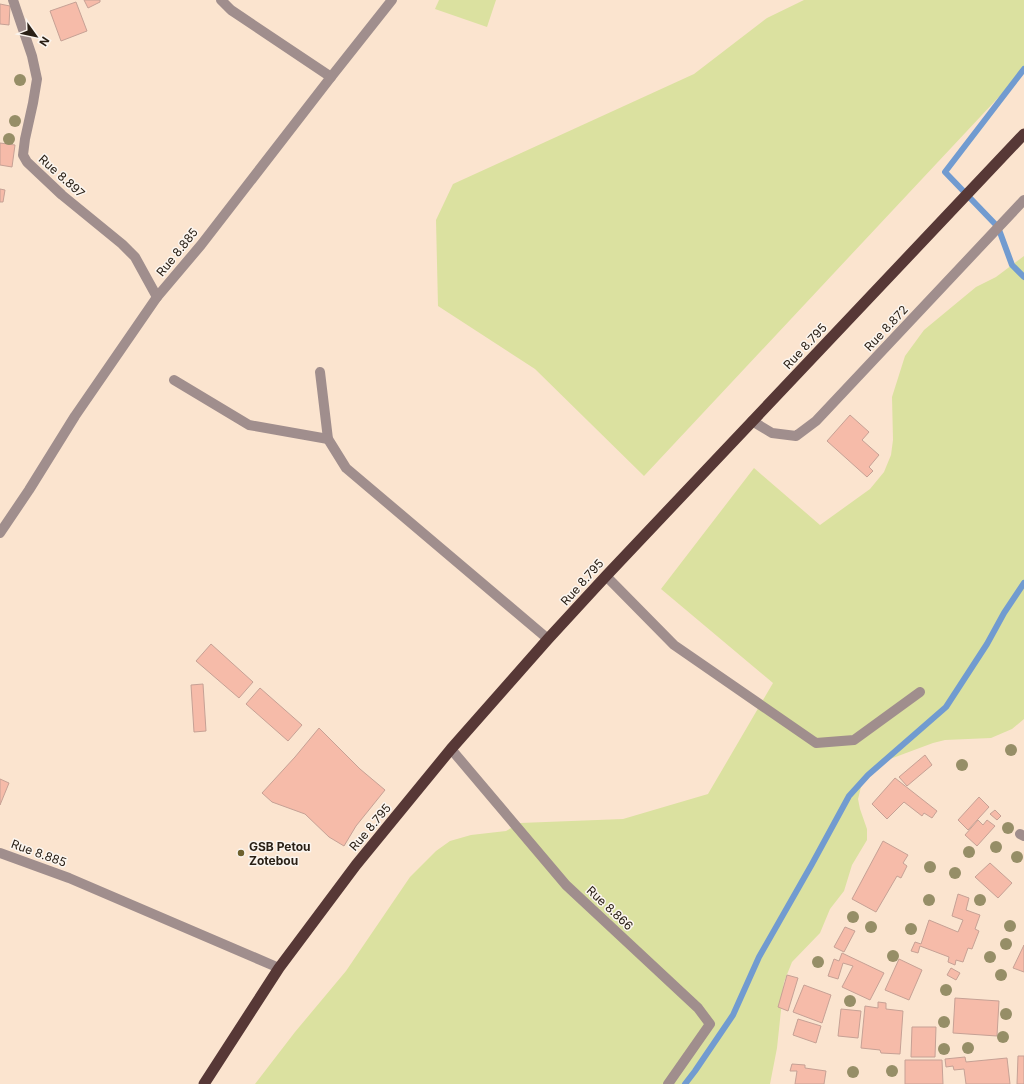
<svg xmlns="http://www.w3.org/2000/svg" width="1024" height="1084" font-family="Inter,sans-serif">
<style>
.green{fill:#dbe1a0}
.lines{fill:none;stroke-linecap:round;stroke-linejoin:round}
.stream{stroke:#719bd0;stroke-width:6}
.building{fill:#f6bba9;stroke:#c6a195}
.service{stroke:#a08e8d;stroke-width:10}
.minor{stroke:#a08e8d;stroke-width:10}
.trunk{stroke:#573836;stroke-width:11}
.tree{fill:#968e67}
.poi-dot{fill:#6d602d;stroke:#fbf5ef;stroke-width:1.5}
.labels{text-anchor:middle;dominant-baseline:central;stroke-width:3;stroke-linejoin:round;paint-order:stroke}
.street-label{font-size:12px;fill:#2a2016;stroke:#fbf5ef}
.poi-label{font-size:12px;font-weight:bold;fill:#2a2016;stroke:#fbf5ef;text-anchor:start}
</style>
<rect width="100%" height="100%" fill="#fbe4cf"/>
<g class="green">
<polygon points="439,0 496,0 487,27 435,9"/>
<polygon points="804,0 1024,0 1024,70 644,476 535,369 438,306 436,220 453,184 694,74 767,18"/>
<polygon points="1024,256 1024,719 1012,729 991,738 945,740 933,743 890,759 868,775 861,787 858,799 860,809 867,829 867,840 852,865 844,891 830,909 820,933 792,962 784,982 777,1048 770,1084 255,1084 295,1032 346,971 410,877 436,851 450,841 471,835 506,831 520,823 623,819 708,794 773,683 661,589 754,468 820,525 870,489 884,472 891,455 893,440 892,397 905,356 924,330 976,287 996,277"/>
</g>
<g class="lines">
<g class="stream">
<polyline points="1024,69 945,172 998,227 1012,265 1024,277"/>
<polyline points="685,1084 695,1071 733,1015 759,957 812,864 849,796 868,775 946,707 987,644 1004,613 1024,583"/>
</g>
</g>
<g class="building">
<polygon points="84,0 100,0 100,2 88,8"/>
<polygon points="76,2 87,31 61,41 50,11"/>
<polygon points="0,4 10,6 9,25 0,24"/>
<polygon points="0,143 15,145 12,167 0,165"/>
<polygon points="0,189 5,190 3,202 0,202"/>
<polygon points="850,415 869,432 862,440 879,455 869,467 873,471 867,477 827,441"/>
<polygon points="211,644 253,682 239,698 196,661"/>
<polygon points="203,684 206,731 194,732 191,685"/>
<polygon points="260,688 302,725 288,741 246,704"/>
<polygon points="319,728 360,769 385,790 356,826 344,846 329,837 305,814 272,802 262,793 295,757"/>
<polygon points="925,755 932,765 907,786 899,777"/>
<polygon points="895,778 937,811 932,818 924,813 922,816 904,802 887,819 872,804"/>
<polygon points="0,779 9,783 0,805"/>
<polygon points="979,797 989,807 968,830 958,820"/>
<polygon points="995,810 1001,816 997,820 990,814"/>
<polygon points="978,820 983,825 987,820 995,826 977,846 965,835"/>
<polygon points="883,841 908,855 903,863 907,866 901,878 897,876 876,912 852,899"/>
<polygon points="990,863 1012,883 998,898 975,877"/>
<polygon points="958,894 969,898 966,910 980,915 975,929 979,931 972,949 968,948 963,962 956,960 955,965 948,962 949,957 920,946 918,953 911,951 915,942 921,944 929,920 958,932 963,920 952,916"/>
<polygon points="845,927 855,931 844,952 834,947"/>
<polygon points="1024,945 1024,972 1013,968"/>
<polygon points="842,953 884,973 870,1000 842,987 853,966 843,963 838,979 828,976 834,959 839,961"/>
<polygon points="899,959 922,970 909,1000 885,990"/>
<polygon points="951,968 960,973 956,980 947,975"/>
<polygon points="787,975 798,978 788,1011 778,1007"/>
<polygon points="804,985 831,995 822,1023 793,1012"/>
<polygon points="955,998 999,1001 997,1036 953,1033"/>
<polygon points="878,1002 886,1003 886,1009 903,1011 900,1054 881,1053 880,1050 861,1048 865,1006 878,1008"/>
<polygon points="841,1009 861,1011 858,1038 838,1036"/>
<polygon points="798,1019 821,1026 816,1043 793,1035"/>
<polygon points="912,1027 936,1027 935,1057 911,1057"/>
<polygon points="1018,1056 1024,1056 1024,1084 1017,1084"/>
<polygon points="965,1057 966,1062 1007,1058 1010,1084 966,1084 964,1069 954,1070 953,1066 946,1067 945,1059"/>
<polygon points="905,1060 942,1060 943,1084 905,1084"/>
<polygon points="792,1064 805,1065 805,1068 826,1071 824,1084 795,1084 797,1071 790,1071"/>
</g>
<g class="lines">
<g class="service">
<polyline points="320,372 328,439 346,468 548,639"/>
<polyline points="174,380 249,425 328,439"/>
<polyline points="606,576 674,645 816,743 854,740 920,692"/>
</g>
<g class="minor">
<polyline points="13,0 32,56 37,79 33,103 25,139 23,155 27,162 62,195 122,244 135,257 157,297"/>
<polyline points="221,0 231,10 331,77"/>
<polyline points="752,421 772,433 796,436 816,421 1024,200"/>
<polyline points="0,533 29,490 75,416 157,297 201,245 331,77 392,0"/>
<polyline points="451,749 566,885 698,1008 710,1024 668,1084"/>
<polyline points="1020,834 1024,836"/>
<polyline points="0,853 69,878 279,968"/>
</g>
<polyline class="trunk" points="204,1084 279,968 356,865 451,749 548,639 606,576 1024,134"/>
</g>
<g class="tree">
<circle cx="20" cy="80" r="6"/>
<circle cx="15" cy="121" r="6"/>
<circle cx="9" cy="139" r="6"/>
<circle cx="1011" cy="750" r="6"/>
<circle cx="962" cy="765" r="6"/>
<circle cx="1008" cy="828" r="6"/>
<circle cx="996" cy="847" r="6"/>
<circle cx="969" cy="852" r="6"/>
<circle cx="1017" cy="857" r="6"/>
<circle cx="930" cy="867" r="6"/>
<circle cx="955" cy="873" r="6"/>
<circle cx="929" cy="900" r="6"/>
<circle cx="980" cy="900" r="6"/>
<circle cx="853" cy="917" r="6"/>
<circle cx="1010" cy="926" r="6"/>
<circle cx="871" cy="927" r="6"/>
<circle cx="911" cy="929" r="6"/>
<circle cx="1006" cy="944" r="6"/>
<circle cx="893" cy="956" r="6"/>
<circle cx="990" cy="957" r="6"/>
<circle cx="818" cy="962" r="6"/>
<circle cx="1001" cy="975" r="6"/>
<circle cx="946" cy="990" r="6"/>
<circle cx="850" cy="1001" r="6"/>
<circle cx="1006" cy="1014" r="6"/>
<circle cx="944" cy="1022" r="6"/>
<circle cx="1003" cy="1037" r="6"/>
<circle cx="968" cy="1048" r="6"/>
<circle cx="944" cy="1049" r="6"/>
<circle cx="892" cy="1071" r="6"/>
<circle cx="853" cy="1072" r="6"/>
</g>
<circle class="poi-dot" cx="241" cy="853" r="4"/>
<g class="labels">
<g class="street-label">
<text transform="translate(62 176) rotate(42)">Rue 8.897</text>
<text transform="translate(177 252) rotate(-51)">Rue 8.885</text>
<text transform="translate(886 328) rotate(-47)">Rue 8.872</text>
<text transform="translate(805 346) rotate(-47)">Rue 8.795</text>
<text transform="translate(582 582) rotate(-48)">Rue 8.795</text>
<text transform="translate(370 827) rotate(-50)">Rue 8.795</text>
<text transform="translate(39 853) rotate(20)">Rue 8.885</text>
<text transform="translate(610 908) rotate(43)">Rue 8.866</text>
</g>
<g class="poi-label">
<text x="249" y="846">GSB Petou<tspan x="249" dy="14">Zotebou</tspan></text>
</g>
</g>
<g transform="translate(36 36) rotate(123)" stroke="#fbf5ef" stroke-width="3" paint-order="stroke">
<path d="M0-3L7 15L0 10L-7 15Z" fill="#2a2016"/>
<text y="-6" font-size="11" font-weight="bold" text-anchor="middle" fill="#2a2016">N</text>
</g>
</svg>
